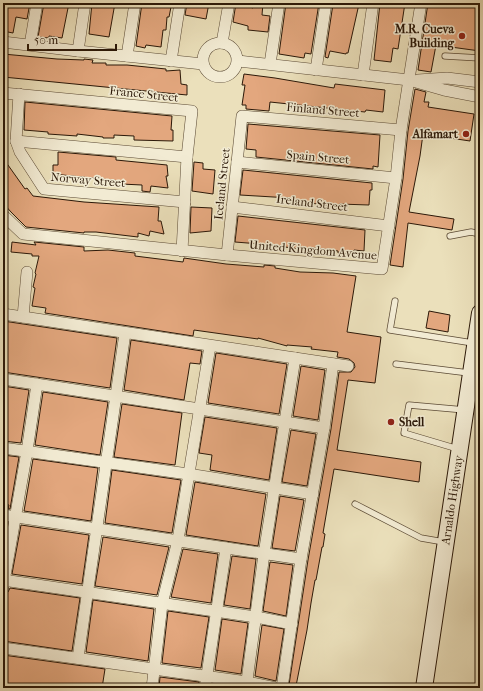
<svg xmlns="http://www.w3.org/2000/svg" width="483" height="691" font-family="'IM FELL French Canon',serif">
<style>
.building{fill:#e3a77e;stroke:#2b1808}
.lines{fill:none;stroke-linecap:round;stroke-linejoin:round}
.lane-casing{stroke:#5b4a35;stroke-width:7}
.street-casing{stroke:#5b4a35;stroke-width:12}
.secondary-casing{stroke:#2b1808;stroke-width:18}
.lane{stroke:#f2ebd3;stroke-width:5.5}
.street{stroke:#f2ebd3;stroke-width:11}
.secondary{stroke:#f2ebd3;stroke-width:16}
.poi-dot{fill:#8f2418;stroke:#f2ebd3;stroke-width:1.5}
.labels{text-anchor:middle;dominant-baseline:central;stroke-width:3;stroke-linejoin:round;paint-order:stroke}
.poi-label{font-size:12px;font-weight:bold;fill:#2b1808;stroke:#f2ebd3;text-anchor:end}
.street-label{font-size:12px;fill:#2b1808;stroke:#f2ebd3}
</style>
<rect width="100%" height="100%" fill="#ebe0bb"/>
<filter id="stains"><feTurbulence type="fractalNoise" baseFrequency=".005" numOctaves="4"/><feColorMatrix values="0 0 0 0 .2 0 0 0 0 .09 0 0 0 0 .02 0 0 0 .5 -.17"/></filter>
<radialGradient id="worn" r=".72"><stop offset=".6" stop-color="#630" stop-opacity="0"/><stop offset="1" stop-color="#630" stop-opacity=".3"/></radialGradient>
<g class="building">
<polygon points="3,3 30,3 27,19 16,17 13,33 3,31"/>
<polygon points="44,3 69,3 62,38 49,36 49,38 38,37"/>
<polygon points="92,3 115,3 109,37 89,34"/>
<polygon points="142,3 153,3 153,5 171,7 169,17 167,17 166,30 163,30 161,47 146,45 145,48 136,46"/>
<polygon points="187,3 209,3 206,19 185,15"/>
<polygon points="236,3 253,8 253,3 263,3 262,15 270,16 268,32 248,30 248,26 233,22"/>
<polygon points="286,3 319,3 311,54 305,53 304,58 279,54"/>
<polygon points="347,3 359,4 348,53 346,53 346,54 330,51 328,58 325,57 333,4 346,7"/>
<polygon points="380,3 405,3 398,49 393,48 391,62 374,60"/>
<polygon points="428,3 480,3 480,51 436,45 431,72 418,70"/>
<polygon points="3,54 57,59 84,60 84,59 93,60 92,63 106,63 106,65 127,65 166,69 166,71 180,70 181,84 187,85 187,95 3,77"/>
<polygon points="244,74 275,78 334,88 335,84 385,90 383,112 366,110 365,112 270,102 269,111 246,109 246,105 242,105 245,85 242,85"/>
<polygon points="415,89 426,92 424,102 429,102 428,107 474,114 470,141 423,134 420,156 409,212 454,219 452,230 408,223 403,267 390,265 403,179 408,131"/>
<polygon points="25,102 172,116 171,130 173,130 173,141 134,140 134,136 114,135 114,138 103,138 103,137 77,134 77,136 48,134 48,132 24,130"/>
<polygon points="248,124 380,135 378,167 373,166 373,169 256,157 256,150 246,149"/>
<polygon points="58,152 116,157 116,160 167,165 168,176 166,176 168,188 151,186 150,192 142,191 142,185 121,184 121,181 53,174 53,165 58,165"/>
<polygon points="3,158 25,189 27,188 33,196 84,202 159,207 158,221 161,221 164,234 150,231 149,236 138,233 138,237 96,232 84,232 84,233 26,227 11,212 3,203"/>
<polygon points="194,162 203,163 203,169 215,170 213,194 192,191"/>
<polygon points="243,170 372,183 372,190 370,190 369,205 339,204 338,207 290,200 290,198 240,195"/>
<polygon points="191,207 212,208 211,231 190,233"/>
<polygon points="238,216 365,230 364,251 354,250 353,254 338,253 338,251 315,248 309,248 309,250 285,247 285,246 235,242"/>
<polygon points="12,242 36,245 34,242 84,247 84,251 108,250 135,253 135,256 183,262 184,258 226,264 264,267 264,265 275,266 275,268 300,272 333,273 356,276 347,332 381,337 375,383 348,380 337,450 421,462 419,482 334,469 323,533 325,534 323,547 322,547 316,580 315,580 311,603 307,630 296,686 289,685 308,560 331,429 339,372 351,372 355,367 354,363 349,359 337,357 338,352 311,349 312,347 287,345 287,346 258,338 258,339 194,330 193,336 45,313 46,308 32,306 35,288 33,287 36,274 35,273 39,256 32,256 32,254 11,252"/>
<polygon points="429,311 450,315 448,332 426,328"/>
<polygon points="3,321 117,338 110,388 3,372"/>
<polygon points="131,340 202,351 200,364 190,363 184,400 124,390"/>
<polygon points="216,353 287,364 279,414 208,403"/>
<polygon points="301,366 325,370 318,420 293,416"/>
<polygon points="3,386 29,390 21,443 3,441"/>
<polygon points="43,392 108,402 100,455 35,445"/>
<polygon points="122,404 182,413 175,465 114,457"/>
<polygon points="205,417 277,428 269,480 210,470 212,455 199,453"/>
<polygon points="291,430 316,434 307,486 282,482"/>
<polygon points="3,455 19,457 10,509 8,509 9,505 3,504"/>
<polygon points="33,459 98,468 91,521 24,511"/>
<polygon points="112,470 181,480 172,533 105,523"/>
<polygon points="195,482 266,494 258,546 186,535"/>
<polygon points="280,496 304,500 295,551 272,548"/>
<polygon points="21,525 89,535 82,584 12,574"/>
<polygon points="103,537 169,547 157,595 95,586"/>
<polygon points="183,549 218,554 211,603 171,597"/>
<polygon points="232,556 256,559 250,609 224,605"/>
<polygon points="270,562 293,565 286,616 263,611"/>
<polygon points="10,588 80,598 72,651 3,641 3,610 5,594 8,592"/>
<polygon points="93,600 154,609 148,661 86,652"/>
<polygon points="168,611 209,617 201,668 162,663"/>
<polygon points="222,619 248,623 241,674 215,670"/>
<polygon points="262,625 284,629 276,681 255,676"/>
<polygon points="3,655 105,669 102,688 21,688 3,685"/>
<polygon points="160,677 199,682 198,688 159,688"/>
<polygon points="213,684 239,688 212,688"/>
</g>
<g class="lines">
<g class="lane-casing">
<g id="lane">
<polyline points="445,56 480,58"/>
<polyline points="450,236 471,232 480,234"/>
<polyline points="395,301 390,330 473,343"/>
<polyline points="396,364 469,373"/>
<polyline points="458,449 404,433 409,405 465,410"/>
<polyline points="355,504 421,538 444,542"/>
</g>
</g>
<g class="street-casing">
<g id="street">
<polyline points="3,42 78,51 203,64"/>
<circle cx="220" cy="60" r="17"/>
<polyline points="222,43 229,3"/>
<polyline points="30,45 37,3"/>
<polyline points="78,51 85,3"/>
<polyline points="127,56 135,3"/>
<polyline points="171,61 180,3"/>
<polyline points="238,61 409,80 444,90 480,97"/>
<polyline points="270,64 279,3"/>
<polyline points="316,70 326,3"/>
<polyline points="363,75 373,3"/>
<polyline points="418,80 447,78 480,82"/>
<polyline points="3,93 192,111 187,157 182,251"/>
<polyline points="19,94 16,141 20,152 44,189 185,202"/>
<polyline points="16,141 187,157"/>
<polyline points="237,162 396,178"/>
<polyline points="232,207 389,226"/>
<polyline points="3,215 23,234 227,255 382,269 396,178 401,130 421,3"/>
<polyline points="227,255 242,116 401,130"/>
<polyline points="3,314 348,366"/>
<polyline points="23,317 27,272"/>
<polyline points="3,379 324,428"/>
<polyline points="3,448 188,474 313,494"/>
<polyline points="3,515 301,559"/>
<polyline points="3,580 256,617 292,624"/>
<polyline points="3,587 27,451 37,384"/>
<polyline points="3,648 247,682 276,688"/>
<polyline points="78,658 125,333"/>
<polyline points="152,688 162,604 178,540 210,346"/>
<polyline points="205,688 226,548"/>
<polyline points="246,688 264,554 295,358"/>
<polyline points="282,688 301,559 324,428 333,364"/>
</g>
</g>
<g class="secondary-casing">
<g id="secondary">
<path id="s1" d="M424,688L480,313"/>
</g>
</g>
<use href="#lane" class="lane"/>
<use href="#street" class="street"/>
<use href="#secondary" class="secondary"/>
</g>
<g class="poi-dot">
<circle cx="462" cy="36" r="4"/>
<circle cx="466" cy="134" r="4"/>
<circle cx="391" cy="422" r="4"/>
</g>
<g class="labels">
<g class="poi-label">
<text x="454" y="29">M.R. Cueva<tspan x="454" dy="14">Building</tspan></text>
<text x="458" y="134">Alfamart</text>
<text x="399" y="422" text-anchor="start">Shell</text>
</g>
<g class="street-label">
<text transform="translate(144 94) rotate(6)">France Street</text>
<text transform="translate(323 110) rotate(5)">Finland Street</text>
<text transform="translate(318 157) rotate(5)">Spain Street</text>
<text transform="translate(88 180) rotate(5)">Norway Street</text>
<text transform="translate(222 184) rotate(-84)">Iceland Street</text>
<text transform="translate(312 203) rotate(7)">Ireland Street</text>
<text transform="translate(313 250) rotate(5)">United Kingdom Avenue</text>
<text stroke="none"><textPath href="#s1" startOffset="190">Arnaldo Highway</textPath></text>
</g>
</g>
<rect width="483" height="691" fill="none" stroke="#ebe0bb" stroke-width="16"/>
<rect x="4" y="4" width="475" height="683" fill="none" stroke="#2b1808" stroke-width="2"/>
<rect x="8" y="8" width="467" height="675" fill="none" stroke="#2b1808"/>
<path d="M28 44v6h88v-6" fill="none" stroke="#2b1808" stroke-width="2"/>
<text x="34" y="44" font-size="12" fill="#2b1808" stroke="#f2ebd3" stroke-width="3" paint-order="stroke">50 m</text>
<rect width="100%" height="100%" filter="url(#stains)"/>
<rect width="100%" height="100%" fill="url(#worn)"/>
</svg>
